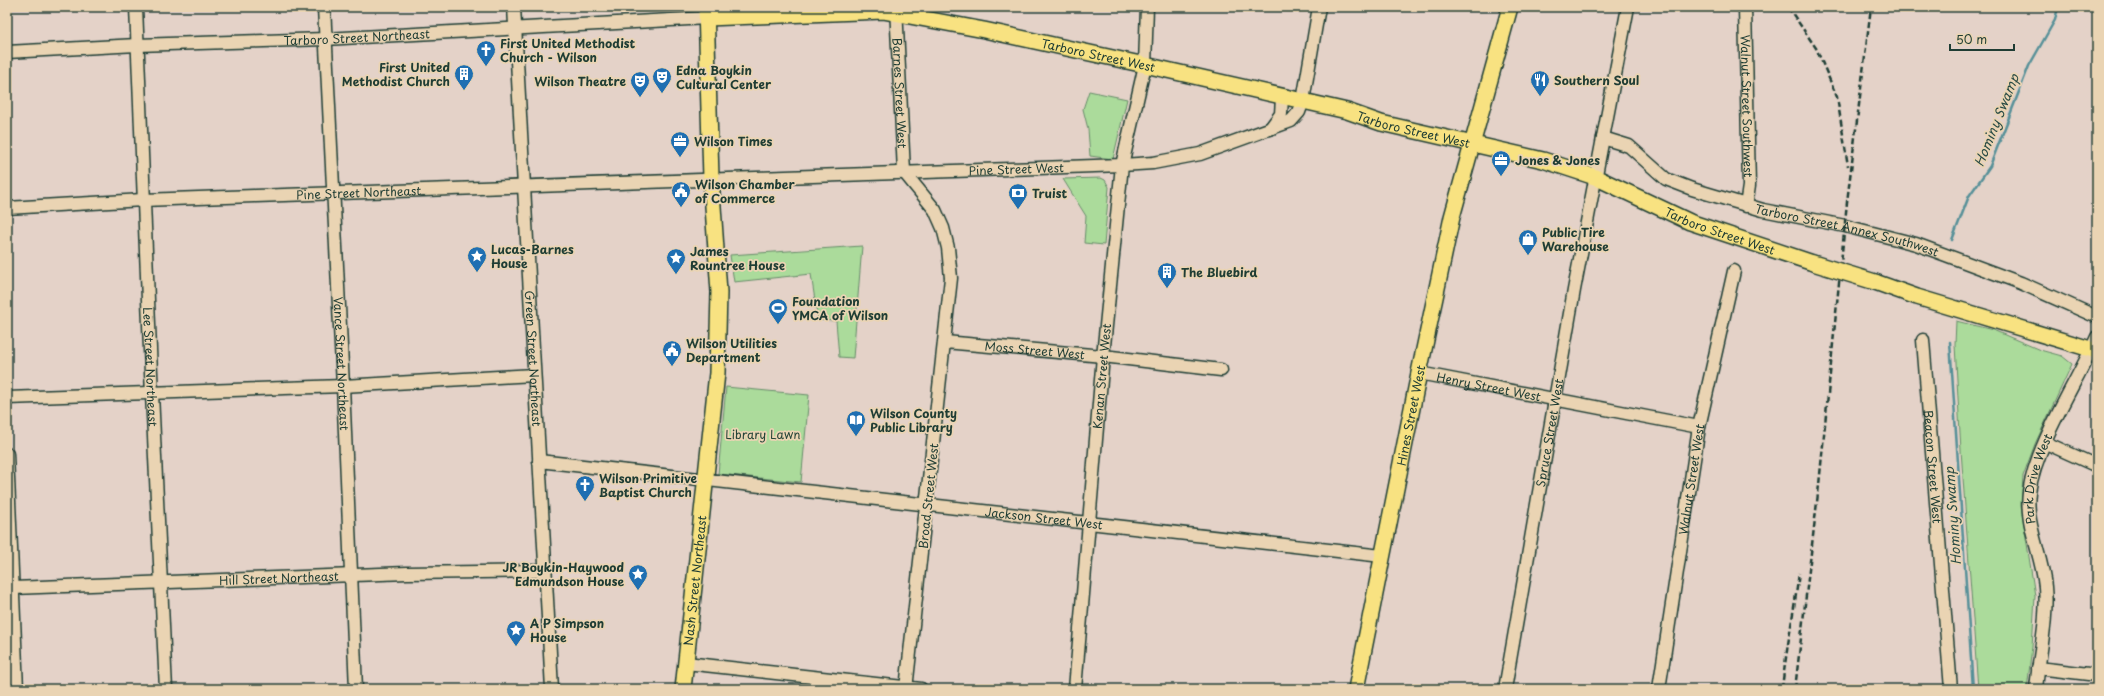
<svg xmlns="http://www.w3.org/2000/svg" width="2104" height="696" font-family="'Playpen Sans',sans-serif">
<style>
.green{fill:#abdb9b;stroke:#658c68}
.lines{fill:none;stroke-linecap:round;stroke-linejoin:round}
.stream{stroke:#579098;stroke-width:2.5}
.minor-casing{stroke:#1f3d34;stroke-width:15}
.major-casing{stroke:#1f3d34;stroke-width:18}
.minor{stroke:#ead4b3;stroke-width:12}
.major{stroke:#f8e281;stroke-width:15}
.rail{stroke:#1f3d34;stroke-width:2.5;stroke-dasharray:6 3;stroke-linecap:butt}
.major-bridge-casing{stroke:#1f3d34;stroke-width:18;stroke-linecap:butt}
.major-bridge{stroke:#f8e281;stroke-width:15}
.labels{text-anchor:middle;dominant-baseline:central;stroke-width:3.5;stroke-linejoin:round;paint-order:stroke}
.street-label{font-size:12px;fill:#1f3d34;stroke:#ead4b3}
.poi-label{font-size:12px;font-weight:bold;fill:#1f3d34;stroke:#ead4b3;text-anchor:start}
.park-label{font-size:12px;fill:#264539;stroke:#ead4b3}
.water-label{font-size:13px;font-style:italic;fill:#284b45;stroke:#ead4b3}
</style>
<rect width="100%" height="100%" fill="#e4d2c8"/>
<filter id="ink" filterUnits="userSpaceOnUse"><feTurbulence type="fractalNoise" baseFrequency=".025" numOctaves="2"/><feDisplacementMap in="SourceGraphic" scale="8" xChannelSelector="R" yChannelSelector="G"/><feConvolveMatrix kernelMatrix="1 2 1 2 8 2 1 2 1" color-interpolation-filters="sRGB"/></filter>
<g filter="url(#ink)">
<g class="green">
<polygon points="1089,91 1127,99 1113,159 1090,156 1088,129 1083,109"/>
<polygon points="1101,178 1105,180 1109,187 1104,245 1084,243 1086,216 1063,179"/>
<polygon points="862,246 853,358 839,357 836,321 818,320 811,274 734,282 730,255"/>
<polygon points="1956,321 1993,330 2040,350 2062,356 2072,364 2035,444 2023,476 2021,505 2035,596 2032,647 2027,689 1978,689 1961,450 1955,345"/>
<polygon points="726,387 809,395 801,482 718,474"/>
</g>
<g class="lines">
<g class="stream">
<polyline points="1952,240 1969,196 1990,166 2029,66 2055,20 2058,7"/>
<polyline points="1950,342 1973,689"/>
</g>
<g class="minor-casing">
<g id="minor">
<path id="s1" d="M136,7C144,234 155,462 166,689"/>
<path id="s2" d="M324,7L343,386L356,689"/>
<path id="s3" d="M514,7L552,689"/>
<path id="s4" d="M896,7L904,172L935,210L943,228L948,248L951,278L906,689"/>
<path id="s5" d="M1745,7L1749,186L1746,206"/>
<path id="s6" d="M7,52L137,45L325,39L707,18"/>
<polyline points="1270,129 1281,114 1282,98"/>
<path id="s7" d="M1603,138L1629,146L1666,179L1692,189L1763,210L1845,226L1916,244L2021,283L2097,317"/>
<path id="s8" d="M7,208L143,200L1122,165L1153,163L1200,154L1291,121L1299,112L1303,101L1319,7"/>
<path id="s9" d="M1923,340L1951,689"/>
<path id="s10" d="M945,342L1103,356L1221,370"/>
<path id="s11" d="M1419,373L1699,427"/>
<polyline points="7,398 343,386 534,375"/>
<polyline points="2046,443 2097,466"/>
<polyline points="7,454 17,689"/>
<path id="s12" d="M539,461L1382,556"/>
<path id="s13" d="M13,588L407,573L545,571"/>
<polyline points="686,663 921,689"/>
<polyline points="2038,668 2097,675"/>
<path id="s14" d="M1075,689L1103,356L1122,165L1145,65L1147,7"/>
<path id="s15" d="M1505,689L1574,290L1628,7"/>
<path id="s16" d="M1659,689L1699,427L1734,271"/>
<path id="s17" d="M2036,689C2039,655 2048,620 2045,587C2042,554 2025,525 2029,492C2036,444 2077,382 2097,337"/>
</g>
</g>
<g class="major-casing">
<g id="major">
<path id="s18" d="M707,18L883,11L984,30L1145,65L1347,111L1381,123L1543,160L1595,177L1690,222L1813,263"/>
<polyline points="1875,282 1917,297 2097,351"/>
<path id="s19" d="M683,689L717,373L719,292L711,178L706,7"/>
<path id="s20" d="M1356,689L1419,373L1452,217L1510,7"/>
</g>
</g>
<use href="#minor" class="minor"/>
<use href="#major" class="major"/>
<g class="rail">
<polyline points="1788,7 1816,48 1837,97 1848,166"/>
<path d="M1782,689C1786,650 1794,612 1799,573"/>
<polyline points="1795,689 1819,485 1847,202 1871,7"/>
</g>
<g class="major-bridge-casing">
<polyline id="major-bridge" points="1813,263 1875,282"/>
</g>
<use href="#major-bridge" class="major-bridge"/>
</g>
</g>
<defs>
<g id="church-pin" transform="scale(1)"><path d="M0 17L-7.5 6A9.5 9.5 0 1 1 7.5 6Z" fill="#1f6fb2" stroke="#ead4b3"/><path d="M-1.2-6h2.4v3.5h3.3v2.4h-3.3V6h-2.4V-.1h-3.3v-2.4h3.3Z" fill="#fff"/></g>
<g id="building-pin" transform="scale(1)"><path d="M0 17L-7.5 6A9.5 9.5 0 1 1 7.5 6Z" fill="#1f6fb2" stroke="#ead4b3"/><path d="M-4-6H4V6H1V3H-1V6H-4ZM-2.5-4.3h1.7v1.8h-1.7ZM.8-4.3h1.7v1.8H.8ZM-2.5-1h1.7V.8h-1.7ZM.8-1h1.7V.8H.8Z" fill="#fff"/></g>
<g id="theatre-pin" transform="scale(1)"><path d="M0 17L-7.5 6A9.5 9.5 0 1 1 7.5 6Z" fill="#1f6fb2" stroke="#ead4b3"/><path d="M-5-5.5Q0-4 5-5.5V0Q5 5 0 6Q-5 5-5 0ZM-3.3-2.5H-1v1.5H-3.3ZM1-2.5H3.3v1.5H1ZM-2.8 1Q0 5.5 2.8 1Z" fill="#fff"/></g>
<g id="restaurant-pin" transform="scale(1)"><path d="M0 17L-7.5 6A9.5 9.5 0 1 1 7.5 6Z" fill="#1f6fb2" stroke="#ead4b3"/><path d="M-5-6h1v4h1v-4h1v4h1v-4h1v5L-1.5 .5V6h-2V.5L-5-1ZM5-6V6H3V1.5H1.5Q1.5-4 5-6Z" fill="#fff"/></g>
<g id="office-pin" transform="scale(1)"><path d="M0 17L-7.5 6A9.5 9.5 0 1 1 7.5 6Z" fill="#1f6fb2" stroke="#ead4b3"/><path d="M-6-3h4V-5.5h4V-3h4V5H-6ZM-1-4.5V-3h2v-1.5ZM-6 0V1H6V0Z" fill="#fff"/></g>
<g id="civic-pin" transform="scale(1)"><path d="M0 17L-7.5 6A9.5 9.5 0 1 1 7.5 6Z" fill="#1f6fb2" stroke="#ead4b3"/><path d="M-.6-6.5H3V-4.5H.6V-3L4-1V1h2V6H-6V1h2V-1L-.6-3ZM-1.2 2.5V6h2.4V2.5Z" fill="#fff"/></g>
<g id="bank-pin" transform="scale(1)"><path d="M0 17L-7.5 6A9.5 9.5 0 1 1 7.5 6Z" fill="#1f6fb2" stroke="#ead4b3"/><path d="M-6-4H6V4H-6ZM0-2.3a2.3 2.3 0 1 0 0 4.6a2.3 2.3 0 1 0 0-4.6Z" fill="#fff"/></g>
<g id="shop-pin" transform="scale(1)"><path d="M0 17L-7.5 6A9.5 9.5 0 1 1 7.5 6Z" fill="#1f6fb2" stroke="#ead4b3"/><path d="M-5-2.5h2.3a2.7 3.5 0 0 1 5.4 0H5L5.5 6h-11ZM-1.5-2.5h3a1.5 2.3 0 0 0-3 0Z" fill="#fff"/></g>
<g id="sight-pin" transform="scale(1)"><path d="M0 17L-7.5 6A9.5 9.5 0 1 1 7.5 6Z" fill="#1f6fb2" stroke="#ead4b3"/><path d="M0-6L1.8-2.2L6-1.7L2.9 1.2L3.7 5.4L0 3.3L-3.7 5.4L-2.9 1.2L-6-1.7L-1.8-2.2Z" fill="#fff"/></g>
<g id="stadium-pin" transform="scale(1)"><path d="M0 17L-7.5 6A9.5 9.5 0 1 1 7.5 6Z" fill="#1f6fb2" stroke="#ead4b3"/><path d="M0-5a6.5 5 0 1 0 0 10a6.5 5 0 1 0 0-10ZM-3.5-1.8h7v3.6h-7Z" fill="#fff"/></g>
<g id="library-pin" transform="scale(1)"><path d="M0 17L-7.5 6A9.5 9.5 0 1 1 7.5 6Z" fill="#1f6fb2" stroke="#ead4b3"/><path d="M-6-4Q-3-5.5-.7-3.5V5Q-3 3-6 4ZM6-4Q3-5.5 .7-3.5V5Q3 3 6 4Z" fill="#fff"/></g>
</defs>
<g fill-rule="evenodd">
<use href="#church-pin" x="486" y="50"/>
<use href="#building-pin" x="464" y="74"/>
<use href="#theatre-pin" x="662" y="77"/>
<use href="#restaurant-pin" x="1540" y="80"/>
<use href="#theatre-pin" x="640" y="81"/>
<use href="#office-pin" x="680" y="141"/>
<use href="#office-pin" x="1501" y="160"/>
<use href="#civic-pin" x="681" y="191"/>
<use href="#bank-pin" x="1018" y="193"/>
<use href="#shop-pin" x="1528" y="239"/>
<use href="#sight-pin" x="477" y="256"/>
<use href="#sight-pin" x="676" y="258"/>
<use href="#building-pin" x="1167" y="272"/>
<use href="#stadium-pin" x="778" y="308"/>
<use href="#civic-pin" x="672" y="350"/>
<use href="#library-pin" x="856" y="420"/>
<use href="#church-pin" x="585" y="485"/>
<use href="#sight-pin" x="638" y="574"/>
<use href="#sight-pin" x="516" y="630"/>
</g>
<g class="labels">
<g class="street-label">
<text stroke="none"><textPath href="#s6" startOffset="350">Tarboro Street Northeast</textPath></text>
<text stroke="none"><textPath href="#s18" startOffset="396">Tarboro Street West</textPath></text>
<text stroke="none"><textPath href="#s4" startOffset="86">Barnes Street West</textPath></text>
<text stroke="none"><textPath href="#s5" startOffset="99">Walnut Street Southwest</textPath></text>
<text stroke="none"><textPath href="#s18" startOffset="720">Tarboro Street West</textPath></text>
<text stroke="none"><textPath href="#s8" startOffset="1010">Pine Street West</textPath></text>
<text stroke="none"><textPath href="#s8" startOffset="352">Pine Street Northeast</textPath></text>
<text stroke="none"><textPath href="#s18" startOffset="1044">Tarboro Street West</textPath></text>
<text stroke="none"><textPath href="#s7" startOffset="265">Tarboro Street Annex Southwest</textPath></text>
<text stroke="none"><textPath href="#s10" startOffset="90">Moss Street West</textPath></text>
<text stroke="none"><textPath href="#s3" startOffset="352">Green Street Northeast</textPath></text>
<text stroke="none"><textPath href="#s2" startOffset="357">Vance Street Northeast</textPath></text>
<text stroke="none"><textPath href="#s1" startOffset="360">Lee Street Northeast</textPath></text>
<text stroke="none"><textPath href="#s14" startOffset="314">Kenan Street West</textPath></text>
<text stroke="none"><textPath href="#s11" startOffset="71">Henry Street West</textPath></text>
<text stroke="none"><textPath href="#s20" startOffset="279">Hines Street West</textPath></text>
<text stroke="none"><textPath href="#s15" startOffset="260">Spruce Street West</textPath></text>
<text stroke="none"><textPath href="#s9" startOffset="127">Beacon Street West</textPath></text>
<text stroke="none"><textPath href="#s16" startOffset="212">Walnut Street West</textPath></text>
<text stroke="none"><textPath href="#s17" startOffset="214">Park Drive West</textPath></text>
<text transform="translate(928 496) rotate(-84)">Broad Street West</text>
<text stroke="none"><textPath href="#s12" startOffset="508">Jackson Street West</textPath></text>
<text stroke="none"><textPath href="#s13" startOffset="266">Hill Street Northeast</textPath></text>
<text stroke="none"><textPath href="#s19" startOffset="109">Nash Street Northeast</textPath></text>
</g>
<g class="poi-label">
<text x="500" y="43">First United Methodist<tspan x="500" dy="14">Church - Wilson</tspan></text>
<text x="450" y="67" text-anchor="end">First United<tspan x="450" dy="14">Methodist Church</tspan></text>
<text x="676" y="70">Edna Boykin<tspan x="676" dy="14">Cultural Center</tspan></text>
<text x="1554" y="80">Southern Soul</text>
<text x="626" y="81" text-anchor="end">Wilson Theatre</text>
<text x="694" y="141">Wilson Times</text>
<text x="1515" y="160">Jones &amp; Jones</text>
<text x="695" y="184">Wilson Chamber<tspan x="695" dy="14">of Commerce</tspan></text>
<text x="1032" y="193">Truist</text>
<text x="1542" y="232">Public Tire<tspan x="1542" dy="14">Warehouse</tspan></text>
<text x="491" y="249">Lucas-Barnes<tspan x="491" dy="14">House</tspan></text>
<text x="690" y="251">James<tspan x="690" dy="14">Rountree House</tspan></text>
<text x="1181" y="272">The Bluebird</text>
<text x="792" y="301">Foundation<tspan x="792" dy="14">YMCA of Wilson</tspan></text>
<text x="686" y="343">Wilson Utilities<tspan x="686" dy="14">Department</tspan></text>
<text x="870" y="413">Wilson County<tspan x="870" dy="14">Public Library</tspan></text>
<text x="599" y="478">Wilson Primitive<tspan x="599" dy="14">Baptist Church</tspan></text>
<text x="624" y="567" text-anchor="end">JR Boykin-Haywood<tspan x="624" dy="14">Edmundson House</tspan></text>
<text x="530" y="623">A P Simpson<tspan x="530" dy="14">House</tspan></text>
</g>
<g class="park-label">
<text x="763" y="434">Library Lawn</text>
</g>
<g class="water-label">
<text transform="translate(1996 120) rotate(-68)">Hominy Swamp</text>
<text transform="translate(1952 516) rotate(-94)">Hominy Swamp</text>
</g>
</g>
<rect width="2104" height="696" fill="none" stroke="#ead4b3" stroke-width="24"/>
<rect x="12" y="12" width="2080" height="672" fill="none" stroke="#1f3d34" stroke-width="1.5" filter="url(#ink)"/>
<path d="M1950 44v6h64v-6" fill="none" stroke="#1f3d34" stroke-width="2"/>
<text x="1956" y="44" font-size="12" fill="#1f3d34" stroke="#ead4b3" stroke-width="3" paint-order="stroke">50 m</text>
</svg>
